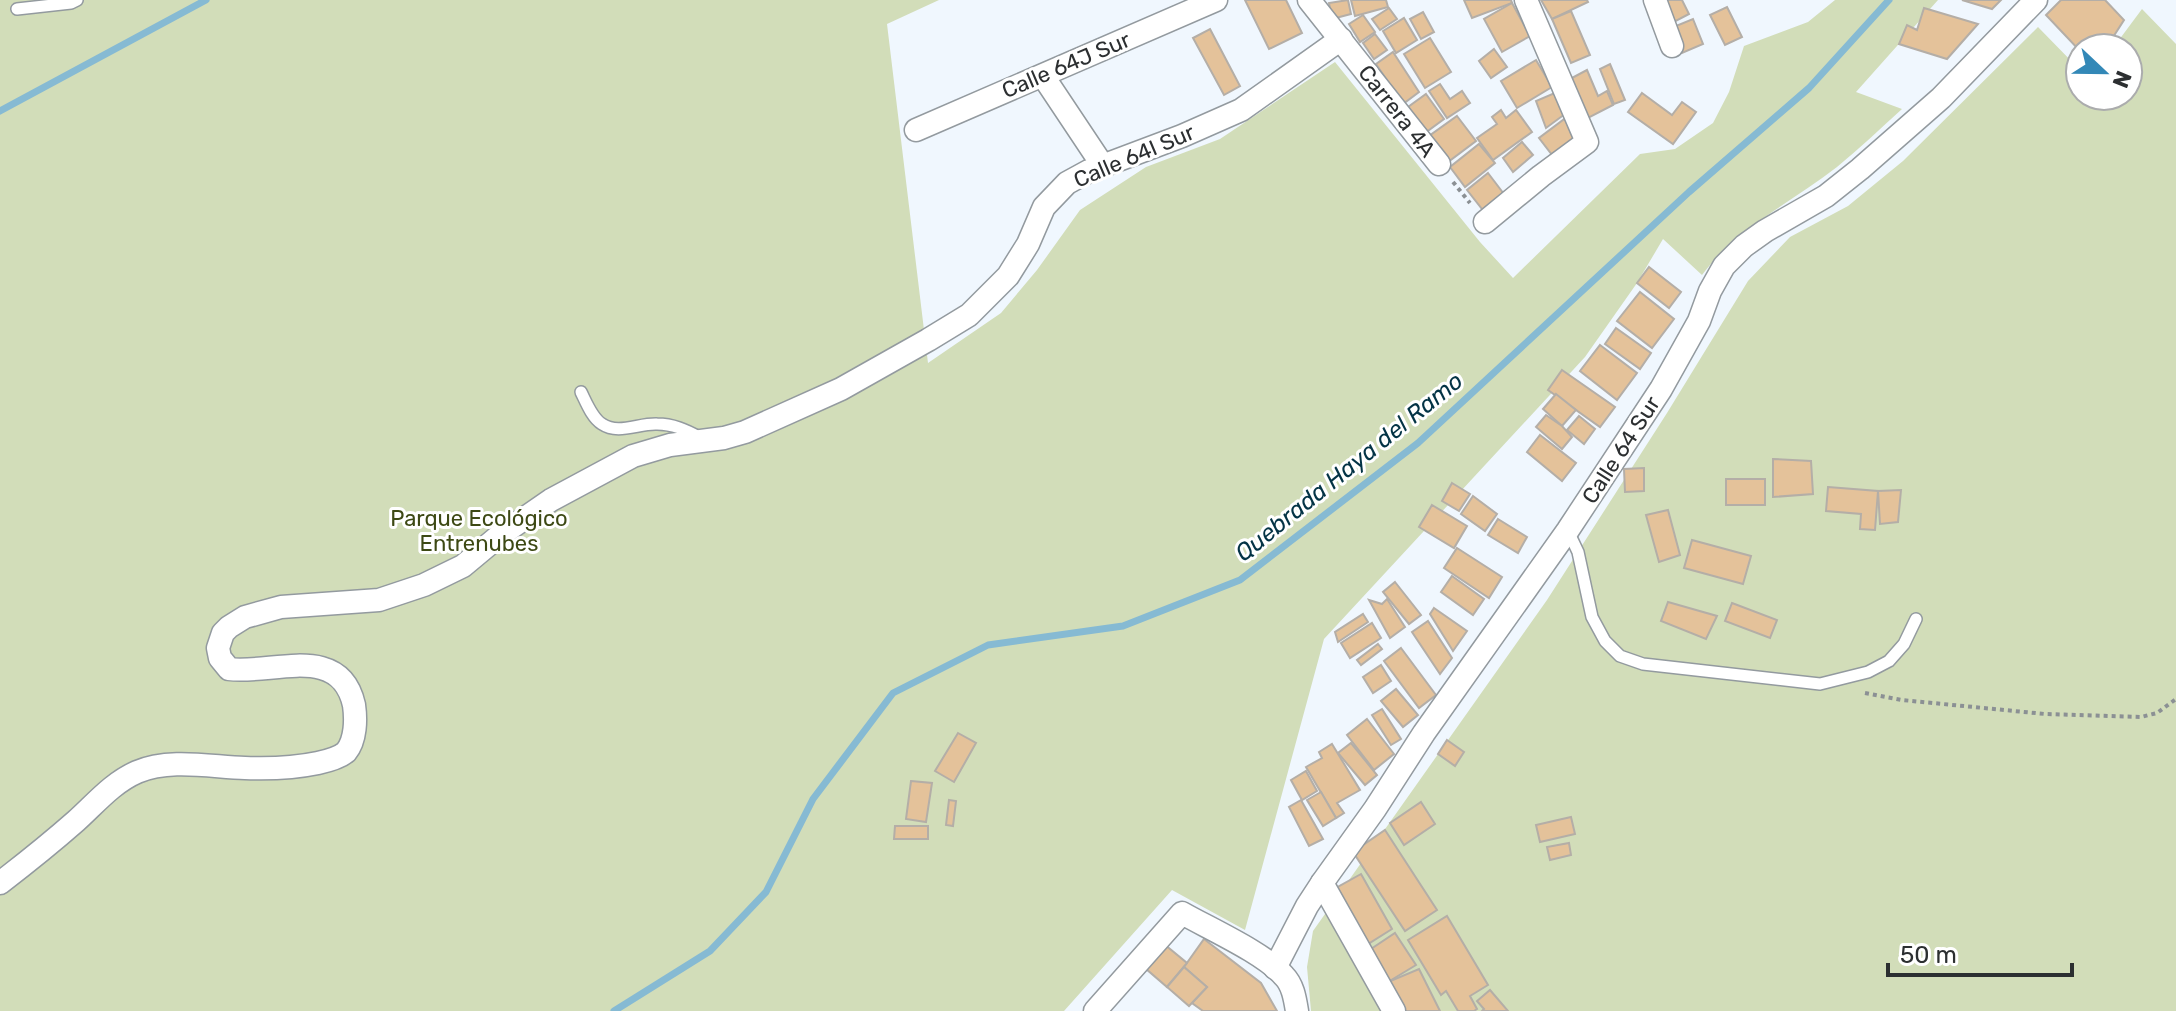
<svg xmlns="http://www.w3.org/2000/svg" width="2176" height="1011" font-family="Rubik,sans-serif">
<style>
.green{fill:#d2ddb9}
.lines{fill:none;stroke-linecap:round;stroke-linejoin:round}
.stream{stroke:#86bad3;stroke-width:7}
.building{fill:#e4c29a;stroke:#b4aea7;stroke-width:2}
.service-casing{stroke:#939a9f;stroke-width:14}
.minor-casing{stroke:#939a9f;stroke-width:25}
.path{stroke:#8b9094;stroke-width:4;stroke-dasharray:4 4;stroke-linecap:butt}
.service{stroke:#fff;stroke-width:11}
.minor{stroke:#fff;stroke-width:22}
.labels{text-anchor:middle;dominant-baseline:central;stroke-width:6;stroke-linejoin:round;paint-order:stroke}
.street-label{font-size:22px;fill:#2c2f31;stroke:#fff}
.park-label{font-size:22px;fill:#3d4914;stroke:#fff}
.water-label{font-size:24px;font-style:italic;fill:#033345;stroke:#fff}
</style>
<rect width="100%" height="100%" fill="#f0f7fe"/>
<g class="green">
<path d="M0,0H939L887,24L928,363L1001,313L1037,270L1080,210L1146,167L1220,139L1335,62L1480,242L1513,278L1640,154L1675,149L1713,123L1729,92L1744,46L1808,22L1835,0H1938L1856,92L1902,109C1881,128 1859,149 1837,167C1791,203 1738,227 1702,275L1663,239L1637,283L1585,357L1324,639L1245,930L1172,890L1064,1011H0Z"/>
<polygon points="2142,9 2176,44 2176,1011 1311,1011 1307,967 1313,931 1547,600 1667,413 1748,281 1790,237 1848,206 1903,161 2038,27 2080,70 2080,96 2128,96 2128,48 2113,48"/>
</g>
<g class="lines">
<g class="stream">
<polyline points="0,111 206,0"/>
<polyline points="614,1011 710,951 766,892 813,799 893,693 988,645 1123,626 1240,580 1418,443 1689,192 1809,88 1889,0"/>
</g>
</g>
<g class="building">
<polygon points="1245,0 1286,0 1302,33 1269,49"/>
<polygon points="1348,0 1351,14 1332,19 1329,3"/>
<polygon points="1351,0 1386,0 1388,7 1355,16"/>
<polygon points="1464,0 1511,0 1512,3 1472,18"/>
<polygon points="1541,0 1587,0 1588,2 1552,19"/>
<polygon points="1661,0 1682,0 1689,14 1672,23"/>
<polygon points="1962,0 2001,0 1992,9"/>
<polygon points="2061,0 2105,0 2124,20 2106,48 2080,48 2080,51 2046,15"/>
<polygon points="1512,3 1530,36 1502,52 1484,19"/>
<polygon points="1727,7 1742,37 1725,45 1710,15"/>
<polygon points="1389,8 1397,19 1380,30 1372,19"/>
<polygon points="1924,8 1978,24 1947,59 1899,44 1907,25 1917,30"/>
<polygon points="1571,11 1590,55 1571,63 1552,19"/>
<polygon points="1423,12 1434,32 1421,39 1410,19"/>
<polygon points="1363,15 1375,32 1360,42 1349,24"/>
<polygon points="1404,18 1417,40 1396,53 1383,31"/>
<polygon points="1693,19 1703,44 1682,53 1671,28"/>
<polygon points="1210,29 1240,86 1224,95 1193,38"/>
<polygon points="1375,34 1387,50 1374,59 1363,43"/>
<polygon points="1430,38 1451,72 1425,88 1404,54"/>
<polygon points="1494,49 1507,67 1491,78 1479,61"/>
<polygon points="1393,52 1419,92 1403,104 1376,64"/>
<polygon points="1536,60 1552,87 1517,108 1501,81"/>
<polygon points="1610,64 1625,100 1614,104 1600,69"/>
<polygon points="1587,70 1598,96 1607,91 1613,105 1588,118 1570,79"/>
<polygon points="1440,84 1450,99 1462,91 1470,103 1447,118 1429,91"/>
<polygon points="1557,92 1565,114 1546,128 1536,101"/>
<polygon points="1642,93 1672,115 1682,102 1696,112 1673,144 1628,112"/>
<polygon points="1426,94 1444,119 1425,133 1408,107"/>
<polygon points="1501,110 1506,118 1516,110 1532,132 1493,160 1477,138 1497,124 1492,117"/>
<polygon points="1457,116 1476,141 1448,162 1429,136"/>
<polygon points="1567,117 1584,139 1556,160 1539,138"/>
<polygon points="1522,142 1533,155 1513,172 1503,158"/>
<polygon points="1479,144 1495,163 1465,187 1450,167"/>
<polygon points="1488,173 1507,198 1486,214 1467,190"/>
<polygon points="1649,267 1681,292 1669,308 1637,283"/>
<polygon points="1640,292 1674,319 1652,348 1617,321"/>
<polygon points="1616,328 1651,353 1640,369 1605,344"/>
<polygon points="1600,345 1637,373 1617,400 1580,371"/>
<polygon points="1562,370 1615,407 1600,427 1548,390"/>
<polygon points="1556,394 1576,410 1562,426 1543,409"/>
<polygon points="1546,415 1562,426 1572,437 1562,449 1536,427"/>
<polygon points="1579,416 1595,429 1584,444 1567,430"/>
<polygon points="1540,435 1576,463 1562,481 1527,452"/>
<polygon points="1773,459 1811,461 1813,494 1773,497"/>
<polygon points="1644,468 1644,491 1625,492 1624,469"/>
<rect x="1726" y="479" width="39" height="26"/>
<polygon points="1452,483 1470,494 1459,511 1442,501"/>
<polygon points="1828,487 1878,491 1875,530 1860,529 1861,514 1826,511"/>
<polygon points="1901,490 1898,522 1880,524 1878,491"/>
<polygon points="1473,496 1497,514 1485,531 1461,514"/>
<polygon points="1432,505 1467,526 1454,548 1419,527"/>
<polygon points="1668,510 1680,555 1659,562 1646,515"/>
<polygon points="1498,519 1527,537 1518,553 1488,535"/>
<polygon points="1692,540 1751,556 1743,584 1684,568"/>
<polygon points="1457,548 1502,577 1489,598 1444,568"/>
<polygon points="1452,576 1484,599 1473,615 1441,592"/>
<polygon points="1395,582 1421,615 1409,624 1383,592"/>
<polygon points="1387,599 1405,627 1390,638 1369,600 1382,604"/>
<polygon points="1668,602 1717,616 1706,639 1661,621"/>
<polygon points="1732,603 1777,620 1770,638 1725,621"/>
<polygon points="1434,608 1467,631 1453,651 1430,614"/>
<polygon points="1363,614 1368,622 1338,642 1335,632"/>
<polygon points="1428,621 1452,658 1440,674 1412,632"/>
<polygon points="1372,623 1381,638 1350,658 1341,643"/>
<polygon points="1378,644 1382,649 1361,665 1357,660"/>
<polygon points="1401,648 1436,695 1419,708 1384,661"/>
<polygon points="1381,665 1391,681 1373,693 1363,677"/>
<polygon points="1396,689 1418,715 1403,727 1381,701"/>
<polygon points="1382,709 1401,739 1391,745 1372,715"/>
<polygon points="1367,719 1394,754 1374,770 1347,735"/>
<polygon points="958,733 976,743 954,782 935,771"/>
<polygon points="1447,740 1464,752 1455,766 1438,754"/>
<polygon points="1351,743 1377,775 1365,785 1338,753"/>
<polygon points="1332,744 1360,790 1337,803 1344,813 1336,818 1306,767 1322,758 1319,752"/>
<polygon points="1306,771 1317,791 1302,800 1291,780"/>
<polygon points="911,781 932,783 926,822 906,819"/>
<polygon points="1321,792 1336,818 1323,826 1307,800"/>
<polygon points="949,800 956,801 953,826 946,825"/>
<polygon points="1301,800 1323,839 1309,846 1289,807"/>
<polygon points="1421,802 1435,824 1404,845 1390,823"/>
<polygon points="1571,817 1575,834 1540,842 1536,825"/>
<polygon points="895,826 928,826 928,839 894,839"/>
<polygon points="1385,830 1437,910 1405,931 1353,852"/>
<polygon points="1569,843 1571,855 1550,860 1547,847"/>
<polygon points="1361,874 1392,929 1368,944 1336,888"/>
<polygon points="1447,916 1488,985 1470,996 1477,1009 1474,1011 1458,1011 1446,991 1441,995 1408,940"/>
<polygon points="1395,933 1416,965 1388,982 1368,951"/>
<polygon points="1204,939 1261,983 1277,1011 1203,1011 1192,1003 1207,987 1184,967"/>
<polygon points="1164,944 1187,963 1167,987 1145,968"/>
<polygon points="1184,967 1207,987 1189,1006 1167,987"/>
<polygon points="1419,969 1440,1011 1402,1011 1388,982"/>
<polygon points="1490,990 1508,1011 1482,1011 1484,1009 1477,1001"/>
</g>
<g class="lines">
<g class="service-casing">
<g id="service">
<polyline points="17,9 71,3 77,0"/>
<path d="M581,392C586,402 592,418 602,424C618,435 639,423 657,424C673,424 686,430 699,437"/>
<polyline points="1568,531 1578,552 1592,617 1605,641 1620,656 1643,664 1820,684 1868,672 1889,661 1904,644 1916,619"/>
</g>
</g>
<g class="minor-casing">
<g id="minor">
<polyline points="1309,0 1439,164"/>
<polyline points="1655,0 1672,46"/>
<polyline points="1043,76 1103,166"/>
<polyline points="916,130 1216,0"/>
<polyline points="1485,222 1541,176 1587,142 1526,0"/>
<path d="M0,883C26,863 51,843 76,821C95,804 112,783 137,772C170,758 211,767 245,768C270,769 294,768 318,763C327,761 339,758 346,752C356,740 356,719 354,705C340,642 271,675 229,669L220,658L218,648L223,633L229,627L245,617L281,607L379,600L424,585L463,566L499,536L551,500L633,456L670,445L724,438L745,432L841,389L928,340L969,315L1008,276L1028,244L1044,207L1067,183L1089,171L1182,136L1241,110L1341,39"/>
<polyline points="1322,883 1394,1011"/>
<polyline points="1275,968 1307,906 1322,883 1375,809 1424,733 1568,530 1661,389 1699,321 1710,291 1724,266 1744,246 1765,231 1826,196 1860,169 1941,98 2036,0"/>
<path d="M1095,1011L1182,913C1210,929 1264,953 1284,976C1293,985 1295,999 1297,1011"/>
</g>
</g>
<g class="path">
<polyline points="1453,182 1470,203"/>
<polyline points="1865,693 1902,700 2045,714 2141,717 2157,713 2176,699"/>
</g>
<use href="#service" class="service"/>
<use href="#minor" class="minor"/>
</g>
<g class="labels">
<g class="street-label">
<text transform="translate(1066 65) rotate(-23)">Calle 64J Sur</text>
<text transform="translate(1397 111) rotate(52)">Carrera 4A</text>
<text transform="translate(1134 156) rotate(-23)">Calle 64I Sur</text>
<text transform="translate(1621 450) rotate(-57)">Calle 64 Sur</text>
</g>
<g class="park-label">
<text x="479" y="518">Parque Ecológico<tspan x="479" dy="25">Entrenubes</tspan></text>
</g>
<g class="water-label">
<text transform="translate(1349 467) rotate(-39)">Quebrada Haya del Ramo</text>
</g>
</g>
<g transform="translate(2104 72) rotate(112)"><circle r="38" fill="#ffffff" stroke="#abacad" stroke-width="2"/>
<path d="M0-6L14 30L0 20L-14 30Z" fill="#3388b7"/>
<text y="-12" font-size="22" font-weight="bold" text-anchor="middle" fill="#2c2f31">N</text>
</g>
<path d="M1888 963v12h184v-12" fill="none" stroke="#2c2f31" stroke-width="4"/>
<text x="1900" y="963" font-size="24" fill="#2c2f31" stroke="#ffffff" stroke-width="6" paint-order="stroke">50 m</text>
</svg>
